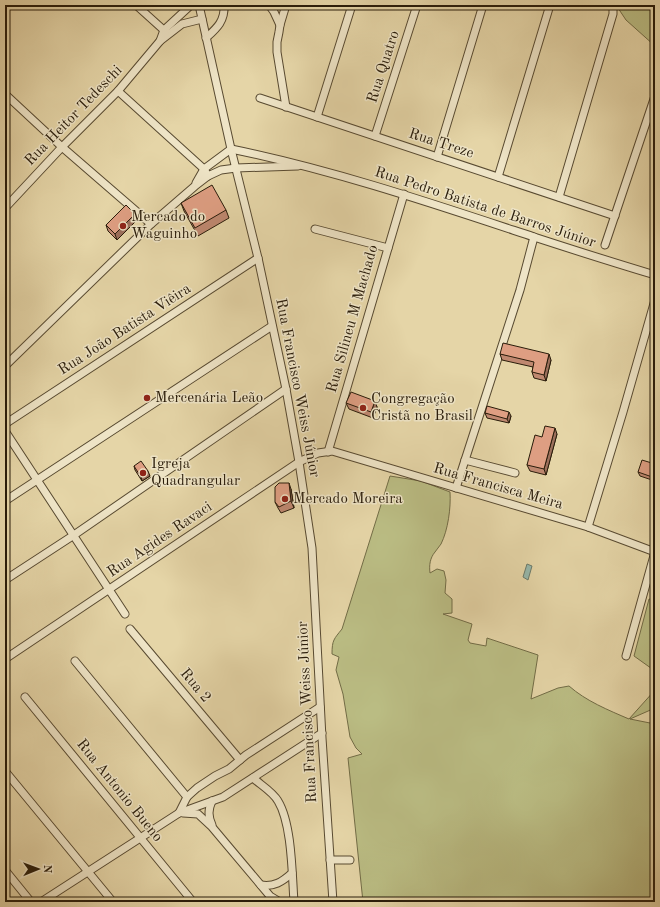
<svg xmlns="http://www.w3.org/2000/svg" width="660" height="907" font-family="'Old Standard TT',serif">
<style>
.green{fill:#babc83;stroke:#726c46}
.water{fill:#96b8ac;stroke:#6a7a6b}
.lines{fill:none;stroke-linecap:round;stroke-linejoin:round}
.minor-casing{stroke:#584a31;stroke-width:9}
.minor{stroke:#eee4c6;stroke-width:7}
.wall{fill:#bf8870;stroke:#291c0a}
.shaded-wall{fill:#9b6f5b;stroke:#291c0a}
.building{fill:#de9e82;stroke:#291c0a}
.poi-dot{fill:#8f2418;stroke:#eee4c6;stroke-width:1.5}
.labels{text-anchor:middle;dominant-baseline:central;stroke-width:3;stroke-linejoin:round;paint-order:stroke}
.street-label{font-size:15px;fill:#291c0a;stroke:#eee4c6}
.poi-label{font-size:15px;fill:#291c0a;stroke:#eee4c6;text-anchor:start}
</style>
<rect width="100%" height="100%" fill="#e5d5a7"/>
<filter id="stains"><feTurbulence type="fractalNoise" baseFrequency=".005" numOctaves="4"/><feColorMatrix values="0 0 0 0 .2 0 0 0 0 .09 0 0 0 0 .02 0 0 0 .5 -.17"/></filter>
<radialGradient id="worn" r=".72"><stop offset=".6" stop-color="#630" stop-opacity="0"/><stop offset="1" stop-color="#630" stop-opacity=".3"/></radialGradient>
<g class="green">
<polygon points="616,5 655,5 655,46 626,20"/>
<path d="M390,476L421,481L450,492C451,508 448,530 441,544C439,547 437,549 435,552C430,558 429,565 430,573L437,569L444,571L446,580L445,593L452,599V613L443,614L472,624L468,640L470,643L486,646L487,638L538,655L531,699L558,688L569,686C586,701 608,710 629,719L655,690V708L630,719L655,724V902H363L348,758L362,754L356,748L350,737L343,694L336,670L339,657L332,654C332,640 334,639 342,629Z"/>
<polygon points="649,599 655,600 655,671 634,656"/>
</g>
<polygon class="water" points="527,564 532,566 528,580 523,577"/>
<g class="lines">
<g class="minor-casing">
<g id="minor">
<polyline points="136,5 167,33"/>
<polyline points="199,5 231,149 258,258 286,389 299,462 312,548 322,738 333,902"/>
<polyline points="269,5 274,12 280,25"/>
<polyline points="286,5 280,25 279,32 277,42 277,52 286,107"/>
<path d="M206,38C217,28 225,21 224,5"/>
<polyline points="160,41 164,30 191,5"/>
<polyline points="118,91 204,169 208,176"/>
<polyline points="5,94 62,147 151,224"/>
<polyline points="260,98 615,216"/>
<polyline points="317,117 352,5"/>
<polyline points="375,136 417,5"/>
<path d="M231,149C334,170 434,204 534,237C574,250 615,263 655,275"/>
<polyline points="437,157 483,5"/>
<polyline points="498,177 550,5"/>
<polyline points="196,183 204,169 231,149"/>
<polyline points="559,197 613,14 613,8 611,5"/>
<polyline points="5,208 62,147 118,91 160,41 182,24 202,19"/>
<polyline points="315,229 388,248"/>
<polyline points="605,245 655,96"/>
<polyline points="5,366 151,224 195,186 208,176 221,170 236,168 298,166"/>
<polyline points="5,424 258,258"/>
<polyline points="5,431 125,614"/>
<polyline points="328,452 404,194"/>
<polyline points="465,460 515,473"/>
<polyline points="456,488 520,290 534,237"/>
<polyline points="5,501 272,326"/>
<polyline points="588,527 623,412 655,300"/>
<polyline points="5,580 74,535 286,389"/>
<polyline points="130,629 240,760"/>
<polyline points="5,659 299,462 318,453 332,451 588,527 655,552 626,656"/>
<polyline points="75,661 187,797"/>
<polyline points="25,697 193,902"/>
<polyline points="5,771 113,902"/>
<path d="M253,778C261,785 273,792 278,801C292,824 292,874 294,902"/>
<polyline points="179,813 187,797 197,788 215,776 229,769 246,755 320,707"/>
<polyline points="183,813 198,814 212,827 270,896 280,902"/>
<path d="M212,825C208,816 208,810 212,801"/>
<polyline points="330,860 350,860"/>
<polyline points="5,870 31,902"/>
<path d="M261,885C274,887 282,882 292,873"/>
<polyline points="41,902 179,813 223,797 322,733"/>
</g>
</g>
<use href="#minor" class="minor"/>
</g>
<g class="wall">
<polygon points="181,203 226,210 229,218 198,236 184,211"/>
<polygon points="137,220 117,240 108,231 106,225"/>
<polygon points="500,354 551,360 546,381 534,378 532,372 533,367 502,360"/>
<polygon points="375,401 377,407 373,418 349,409 346,403"/>
<polygon points="485,413 511,416 509,423 487,418"/>
<polygon points="557,434 546,475 530,471 527,465 542,437"/>
<polygon points="655,464 655,481 640,476 638,472"/>
<polygon points="134,466 150,476 142,481 135,470"/>
<polygon points="291,489 294,508 281,513 278,508 275,502"/>
</g>
<g class="shaded-wall">
<polygon points="135,214 137,220 117,240 115,234"/>
<polygon points="549,354 551,360 546,381 544,375"/>
<polygon points="375,401 377,407 373,418 371,412"/>
<polygon points="509,412 511,416 509,423 507,419"/>
<polygon points="555,428 557,434 546,475 544,469"/>
<polygon points="148,471 150,476 142,481 141,477"/>
<polygon points="289,483 291,489 294,508 291,501"/>
</g>
<g class="building">
<polygon points="212,185 226,210 195,228 181,203"/>
<polygon points="126,205 135,214 115,234 106,225"/>
<polygon points="503,343 549,354 544,375 532,372 534,362 500,354"/>
<polygon points="351,392 375,401 371,412 346,403"/>
<polygon points="487,406 509,412 507,419 485,413"/>
<polygon points="545,426 555,428 544,469 527,465 535,435 542,437"/>
<polygon points="642,460 655,464 655,478 638,472"/>
<polygon points="141,461 148,471 141,477 134,466"/>
<polygon points="279,483 289,483 291,501 279,507 275,502 275,487"/>
</g>
<g class="poi-dot">
<circle cx="123" cy="226" r="4"/>
<circle cx="147" cy="398" r="4"/>
<circle cx="363" cy="408" r="4"/>
<circle cx="143" cy="473" r="4"/>
<circle cx="285" cy="499" r="4"/>
</g>
<g class="labels">
<g class="street-label">
<text transform="translate(384 67) rotate(-72)">Rua Quatro</text>
<text transform="translate(74 116) rotate(-46)">Rua Heitor Tedeschi</text>
<text transform="translate(441 144) rotate(18)">Rua Treze</text>
<text transform="translate(485 208) rotate(18)">Rua Pedro Batista de Barros Júnior</text>
<text transform="translate(353 319) rotate(-74)">Rua Silineu M Machado</text>
<text transform="translate(125 330) rotate(-33)">Rua João Batista Viêira</text>
<text transform="translate(297 388) rotate(79)">Rua Francisco Weiss Júnior</text>
<text transform="translate(498 487) rotate(16)">Rua Francisca Meira</text>
<text transform="translate(160 540) rotate(-34)">Rua Agides Ravaci</text>
<text transform="translate(195 686) rotate(50)">Rua 2</text>
<text transform="translate(308 712) rotate(-93)">Rua Francisco Weiss Júnior</text>
<text transform="translate(119 791) rotate(51)">Rua Antonio Bueno</text>
</g>
<g class="poi-label">
<text x="131" y="217">Mercado do<tspan x="131" dy="17">Waguinho</tspan></text>
<text x="155" y="398">Mercenária Leão</text>
<text x="371" y="399">Congregação<tspan x="371" dy="17">Cristã no Brasil</tspan></text>
<text x="151" y="464">Igreja<tspan x="151" dy="17">Quadrangular</tspan></text>
<text x="293" y="499">Mercado Moreira</text>
</g>
</g>
<rect width="660" height="907" fill="none" stroke="#e5d5a7" stroke-width="20"/>
<rect x="6" y="6" width="648" height="895" fill="none" stroke="#291c0a" stroke-width="2"/>
<rect x="10" y="10" width="640" height="887" fill="none" stroke="#291c0a"/>
<g transform="translate(38 869) rotate(89)" stroke="#eee4c6" stroke-width="3" paint-order="stroke">
<path d="M0-3L7 15L0 10L-7 15Z" fill="#291c0a"/>
<text y="-6" font-size="11" font-weight="bold" text-anchor="middle" fill="#291c0a">N</text>
</g>
<rect width="100%" height="100%" filter="url(#stains)"/>
<rect width="100%" height="100%" fill="url(#worn)"/>
</svg>
